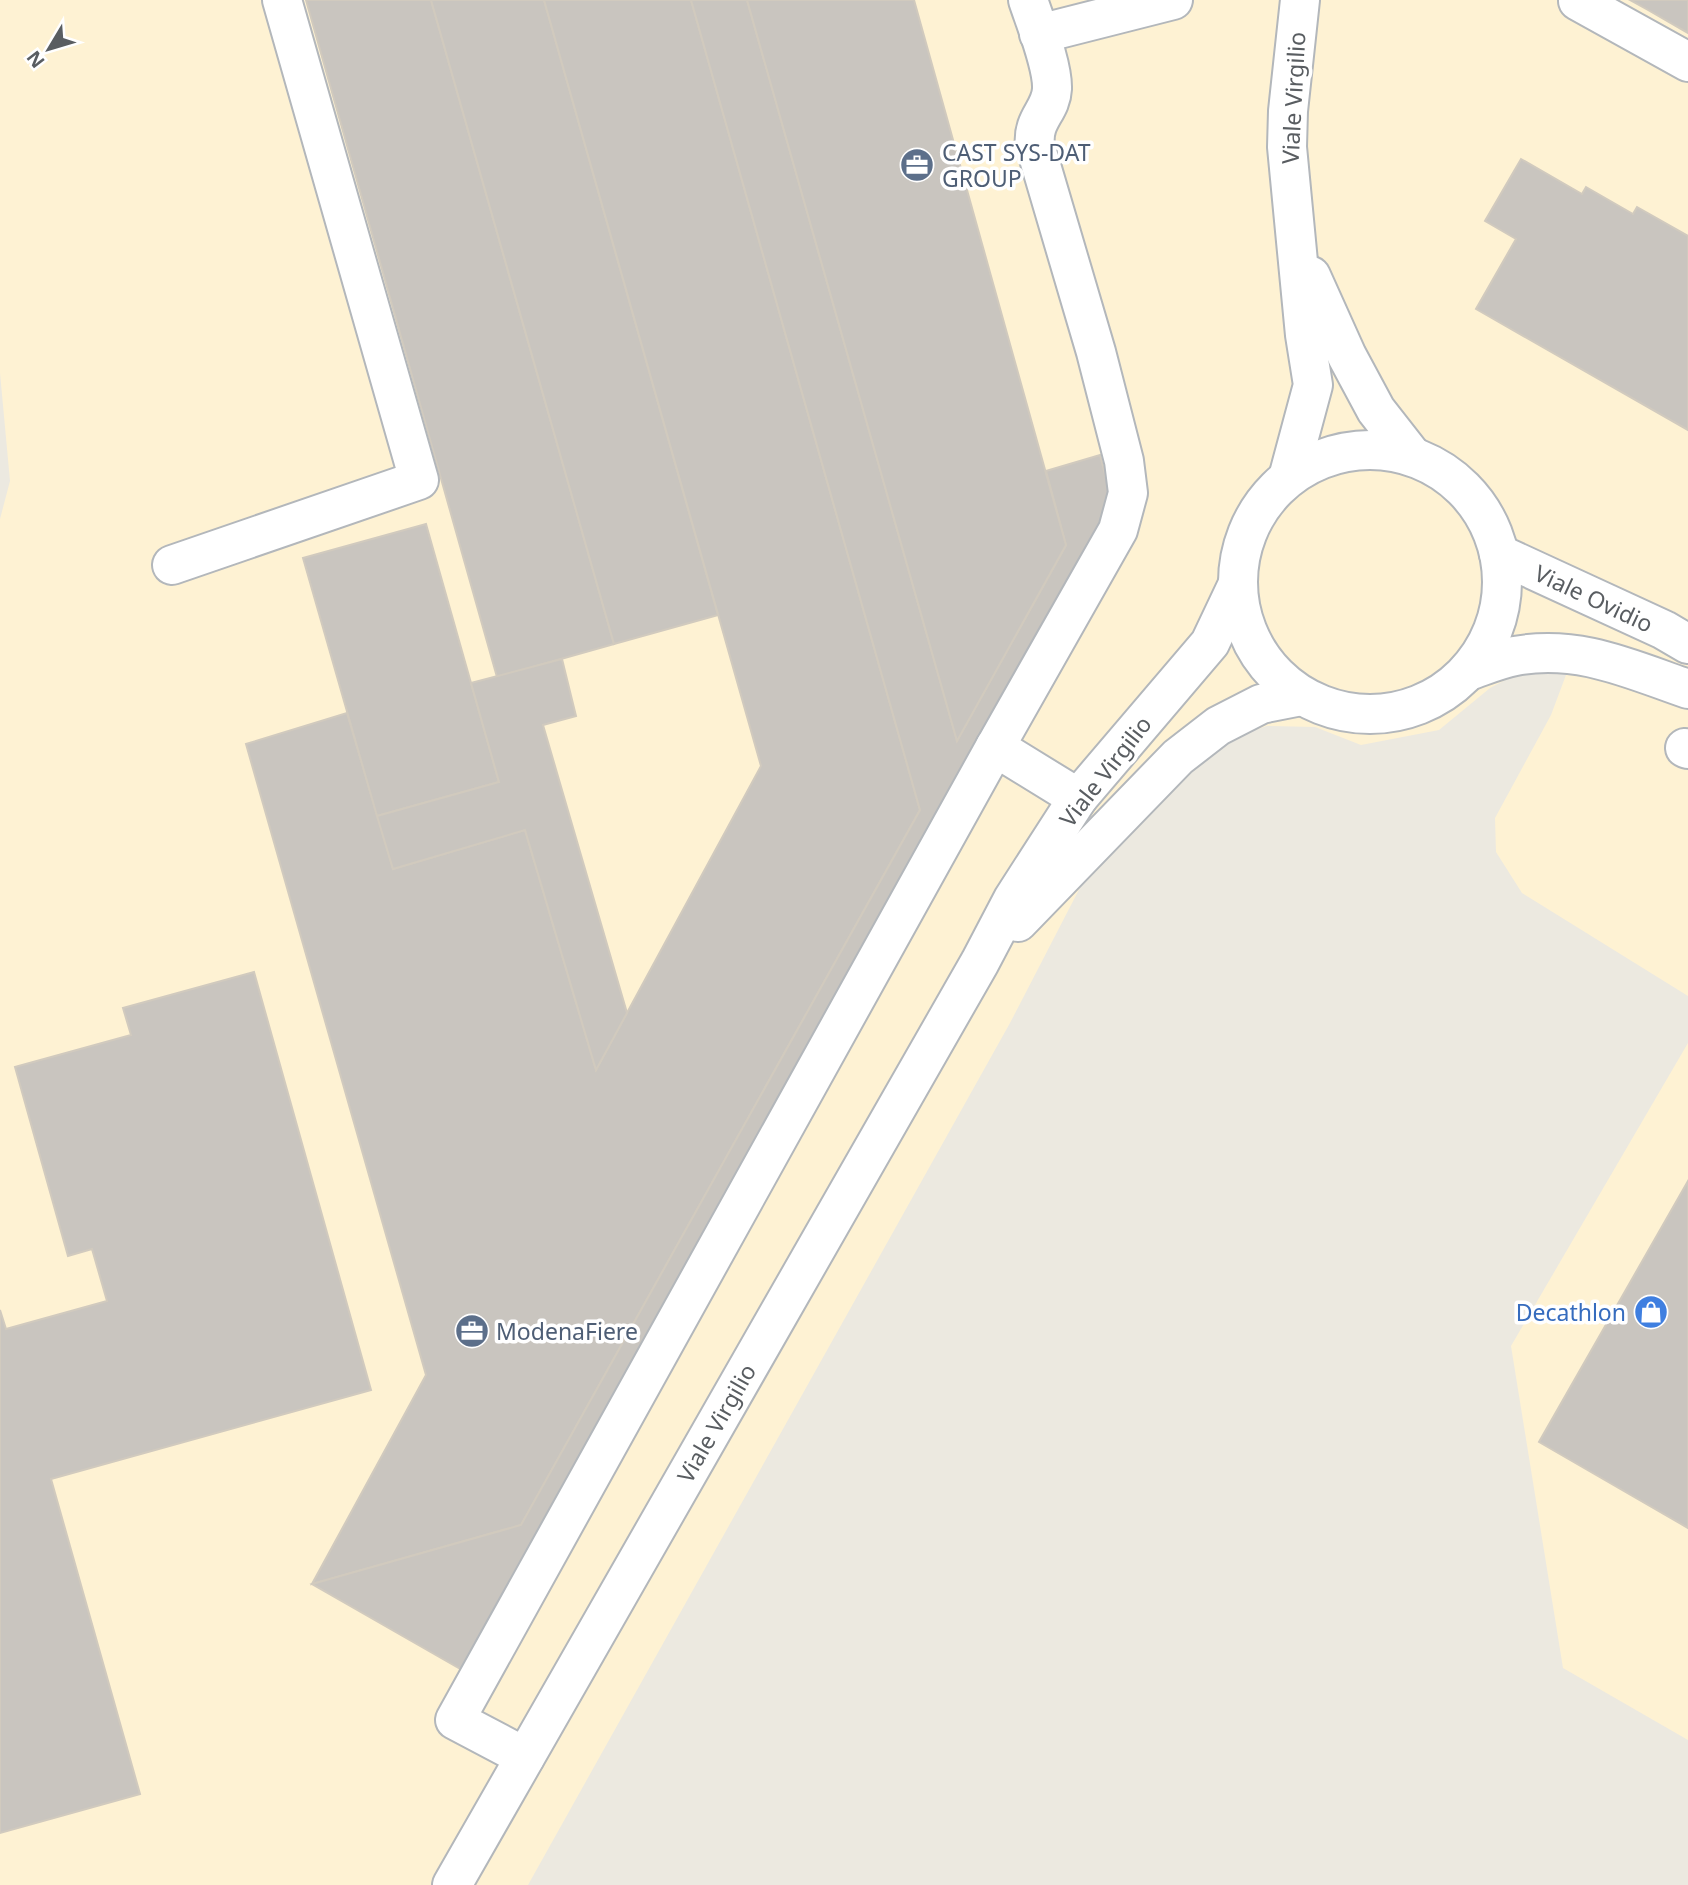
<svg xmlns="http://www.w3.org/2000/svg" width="1688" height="1885" font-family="'Noto Sans',sans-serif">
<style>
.commercial{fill:#fef2d3}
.building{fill:#c9c5bf;stroke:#d1cabe;stroke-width:2}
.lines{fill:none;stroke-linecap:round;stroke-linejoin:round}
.minor-casing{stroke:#b3b7bb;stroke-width:42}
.minor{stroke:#fff;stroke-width:38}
.labels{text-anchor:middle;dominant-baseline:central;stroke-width:7;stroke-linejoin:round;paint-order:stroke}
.street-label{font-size:23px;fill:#595d61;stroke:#fff}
.service-label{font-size:23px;fill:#4e5e75;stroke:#fff;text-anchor:start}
.shop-label{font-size:23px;fill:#366cbe;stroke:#fff;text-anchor:end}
</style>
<rect width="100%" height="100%" fill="#ece9e0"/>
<g class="commercial">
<polygon points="0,0 1688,0 1688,996 1522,893 1496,852 1495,818 1551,715 1569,667 1531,667 1490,688 1439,730 1361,745 1315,727 1267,726 1234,737 1191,770 1086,876 1010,1023 528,1885 0,1885 0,519 10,481 0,373"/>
<polygon points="1688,1043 1688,1740 1563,1668 1511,1346"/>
</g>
<g class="building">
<polygon points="306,0 431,0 614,644 497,677"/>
<polygon points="431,0 544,0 718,615 614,644"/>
<polygon points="544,0 691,0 920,810 521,1525 312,1584 426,1375 246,744 347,713 393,869 525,830 596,1070 761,766"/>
<polygon points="691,0 747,0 957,741 1066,545 1046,471 1100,455 1113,504 462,1670 312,1584 521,1525 920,810"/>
<polygon points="747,0 914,0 1066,545 957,741"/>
<polygon points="1630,0 1688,0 1688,33 1648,10"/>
<polygon points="1521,159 1582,194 1586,187 1633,214 1637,207 1688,236 1688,430 1476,309 1516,239 1485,221"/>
<polygon points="426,524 499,782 377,816 303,558"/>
<polygon points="562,659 576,716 543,725 627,1013 596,1070 525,830 393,869 377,816 499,782 471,683"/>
<polygon points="254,972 371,1390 51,1479 140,1794 0,1833 0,1310 6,1329 107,1301 92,1249 68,1256 15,1067 131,1035 123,1008"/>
<polygon points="1688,1181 1688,1528 1539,1442"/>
</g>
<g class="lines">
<g class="minor-casing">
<g id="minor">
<path d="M1028,0C1036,24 1053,66 1052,89C1051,111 1032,119 1035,145L1096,352L1124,461L1128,493L1118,530L995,747L1078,798"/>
<polyline points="1578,1 1688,62"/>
<polyline points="1039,34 1173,0"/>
<polyline points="1311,276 1347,356 1376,410 1412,456"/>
<circle cx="1370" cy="582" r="132"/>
<polyline points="1288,478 1313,385 1305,335 1287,147 1288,111 1300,0"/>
<polyline points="1499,554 1664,630 1688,644"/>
<polyline points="172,565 419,480 282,0"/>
<path d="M1468,671C1483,666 1499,659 1515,656C1578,644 1630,669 1688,689"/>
<polyline points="1685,748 1688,749"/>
<polyline points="1018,922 1178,757 1218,726 1261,704 1301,696"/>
<polyline points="525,1757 455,1720 995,747"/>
<polyline points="452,1885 980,962 1013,899 1078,798 1210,643 1237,586"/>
</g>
</g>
<use href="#minor" class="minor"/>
</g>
<defs>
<g id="office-disc" transform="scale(1.75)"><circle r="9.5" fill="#5c6f8a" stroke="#fff"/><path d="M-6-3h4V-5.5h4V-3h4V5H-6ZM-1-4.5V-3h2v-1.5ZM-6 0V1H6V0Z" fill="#fff"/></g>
<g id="shop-disc" transform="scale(1.75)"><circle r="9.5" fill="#3f7fe0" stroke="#fff"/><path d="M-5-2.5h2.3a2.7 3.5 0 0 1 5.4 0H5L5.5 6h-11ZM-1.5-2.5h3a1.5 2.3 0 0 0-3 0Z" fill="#fff"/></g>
</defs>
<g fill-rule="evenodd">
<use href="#office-disc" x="917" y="165"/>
<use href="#shop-disc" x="1651" y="1312"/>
<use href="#office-disc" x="472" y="1331"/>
</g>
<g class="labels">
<g class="street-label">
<text transform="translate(1293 98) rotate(-87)">Viale Virgilio</text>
<text transform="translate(1594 598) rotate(25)">Viale Ovidio</text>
<text transform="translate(1105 771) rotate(-52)">Viale Virgilio</text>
<text transform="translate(716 1423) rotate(-60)">Viale Virgilio</text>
</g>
<g class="service-label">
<text x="942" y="152">CAST SYS-DAT<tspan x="942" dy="26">GROUP</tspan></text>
<text x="496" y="1331">ModenaFiere</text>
</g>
<g class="shop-label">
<text x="1626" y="1312">Decathlon</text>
</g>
</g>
<g transform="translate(49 49) rotate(232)" stroke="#ffffff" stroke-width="5" paint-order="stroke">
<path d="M0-5L12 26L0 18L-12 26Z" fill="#595d61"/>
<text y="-10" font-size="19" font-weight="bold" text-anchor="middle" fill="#595d61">N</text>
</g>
</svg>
